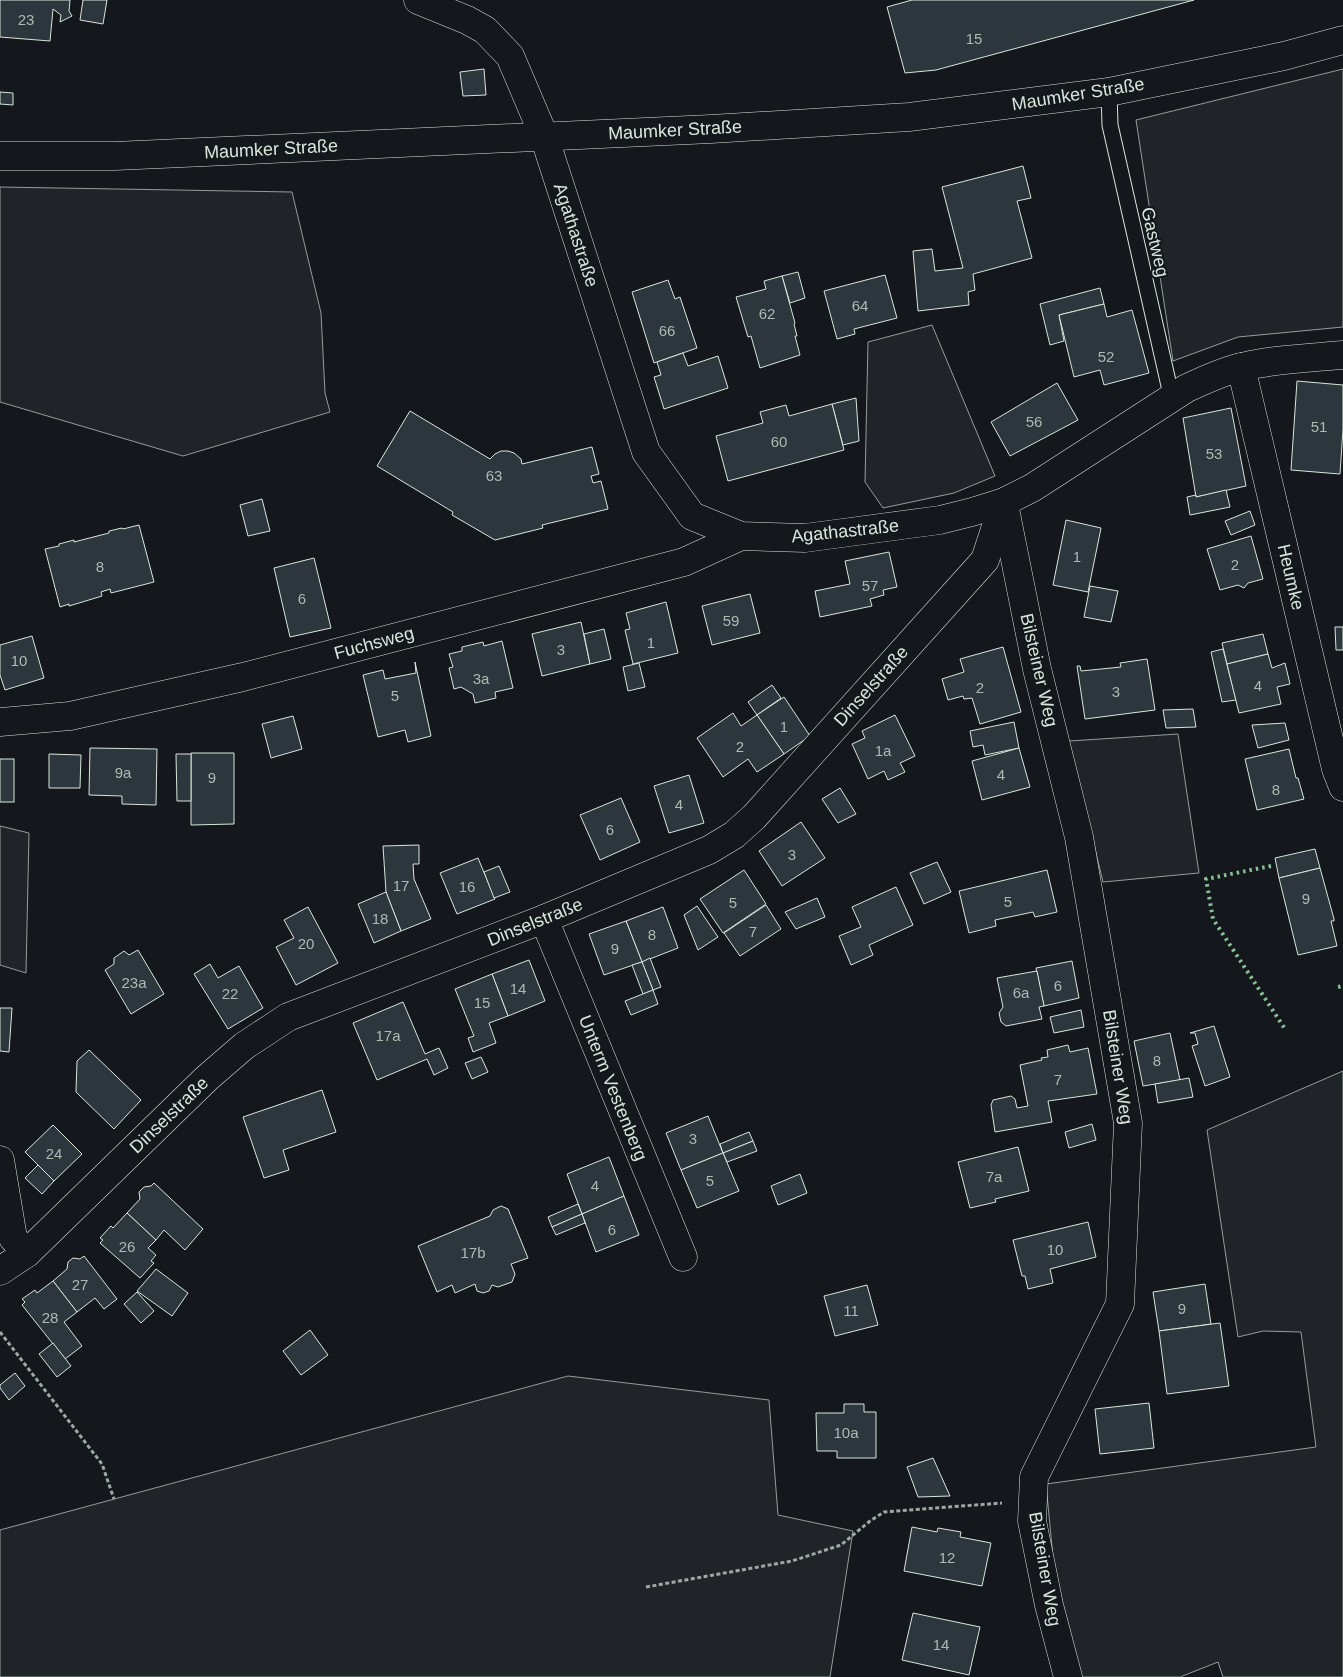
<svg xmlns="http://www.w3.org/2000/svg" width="1343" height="1677" font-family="Arial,sans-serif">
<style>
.green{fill:#202428;stroke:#939e99}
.building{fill:#2c363c;stroke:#d8e6dc}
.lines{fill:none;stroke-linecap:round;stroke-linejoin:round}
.lane-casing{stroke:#d8e6dc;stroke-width:17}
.street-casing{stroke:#d8e6dc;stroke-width:29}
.primary-casing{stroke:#d8e6dc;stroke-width:29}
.path{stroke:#9da8a2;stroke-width:3;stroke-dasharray:4 2.5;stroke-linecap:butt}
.lane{stroke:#14181c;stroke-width:15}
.street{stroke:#14181c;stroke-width:28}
.primary{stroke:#14181c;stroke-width:28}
.hedge{stroke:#8ac095;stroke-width:4;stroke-dasharray:2.5 4;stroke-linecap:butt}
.labels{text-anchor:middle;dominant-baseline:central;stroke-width:4;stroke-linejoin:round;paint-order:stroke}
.number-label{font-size:15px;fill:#adbab4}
.street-label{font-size:18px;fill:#d8e6dc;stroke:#14181c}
</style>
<rect width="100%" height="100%" fill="#14181c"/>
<g class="green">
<polygon points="1343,69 1343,327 1238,337 1173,361 1136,120"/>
<polygon points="0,187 292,192 321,313 325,393 330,412 183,456 0,402"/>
<polygon points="932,325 995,476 954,493 883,508 865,482 868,342"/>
<polygon points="1178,734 1199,873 1103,882 1069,741"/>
<polygon points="0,826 29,833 26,973 0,965"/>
<polygon points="1343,1071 1343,1677 1223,1677 1218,1662 1180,1677 1079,1677 1057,1599 1046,1484 1316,1447 1301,1332 1263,1331 1238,1337 1207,1130"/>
<polygon points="568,1376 769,1400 778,1515 853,1531 830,1677 0,1677 0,1530"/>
</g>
<g class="building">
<polygon points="0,0 70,0 69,11 72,16 60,22 61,15 53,9 50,41 0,37"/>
<polygon points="83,0 107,0 103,24 80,20"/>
<polygon points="912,0 1194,0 936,70 905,73 887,7"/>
<polygon points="484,69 486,95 463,96 460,72"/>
<polygon points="0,92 13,93 13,105 0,104"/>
<polygon points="1023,166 1031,198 1017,201 1032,258 973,274 975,290 968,292 969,305 918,311 913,251 932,249 935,271 963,268 942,187"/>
<polygon points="798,272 805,298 790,303 782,276"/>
<polygon points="885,275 897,318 854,329 855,334 837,339 824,291"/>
<polygon points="782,276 795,323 794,324 797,336 795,336 800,355 760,368 751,336 748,337 736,297 766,289 764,281"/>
<polygon points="668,280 675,299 680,297 697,348 654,363 632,292"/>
<polygon points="1100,288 1104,304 1059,315 1064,341 1050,345 1040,304"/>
<polygon points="1104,304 1107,317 1132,310 1149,373 1104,385 1100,370 1074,377 1059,315"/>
<polygon points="683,353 688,366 718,356 728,388 664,409 654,377 661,375 657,362"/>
<polygon points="1297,381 1343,385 1343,429 1340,474 1291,470"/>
<polygon points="1057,383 1078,420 1010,456 991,422"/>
<polygon points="856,398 859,441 843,445 832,404"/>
<polygon points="832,404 844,450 728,481 716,436 763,423 760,412 786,405 789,416"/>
<polygon points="1231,408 1246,486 1196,497 1183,418"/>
<polygon points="410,411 490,459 495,454 501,451 508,451 514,453 521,459 522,464 592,447 599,474 591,476 593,483 601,481 608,509 542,525 543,528 495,540 452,515 453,512 377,466"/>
<polygon points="1226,490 1230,507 1190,515 1187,497 1196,495 1196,497"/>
<polygon points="262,499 270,531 248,536 240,505"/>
<polygon points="1250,511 1255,525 1231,535 1225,521"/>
<polygon points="1066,520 1101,528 1088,592 1053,585"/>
<polygon points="139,525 154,582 111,593 110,589 101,592 102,596 69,606 69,604 60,607 45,549 59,546 59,544 74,540 74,542 109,533 109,531 122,528 123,529"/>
<polygon points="1251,536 1263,579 1248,583 1244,588 1238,585 1220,590 1207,549"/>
<polygon points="889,552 897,587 883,590 884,595 870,599 872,606 820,617 815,591 850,584 845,561"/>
<polygon points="314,558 331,628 290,637 274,568"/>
<polygon points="1090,586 1118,591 1111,622 1084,617"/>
<polygon points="750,594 760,633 712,645 702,606"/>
<polygon points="666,602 678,653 633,664 625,630 630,629 626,613"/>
<polygon points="581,622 590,664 542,676 532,634"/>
<polygon points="1335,627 1343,627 1343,650 1336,650"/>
<polygon points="604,629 611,659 590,664 584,634"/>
<polygon points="1263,634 1268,654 1227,664 1222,643"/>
<polygon points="32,636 44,678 5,690 0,675 0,645"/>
<polygon points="502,641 513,688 495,692 496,698 475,703 473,694 461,687 454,689 449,668 453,667 449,654 462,651 462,647 483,642 484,646"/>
<polygon points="1003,647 1021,712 980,724 972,698 964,699 963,696 948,700 942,679 964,672 960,659"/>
<polygon points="1223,649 1236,700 1222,702 1211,652"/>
<polygon points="1268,654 1272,668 1285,663 1290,684 1277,687 1281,704 1239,713 1227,664"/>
<polygon points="1147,659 1155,710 1085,719 1077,666 1080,666 1081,671 1121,667 1120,663"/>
<polygon points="415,662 431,736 408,742 405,730 378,737 363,675 383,670 385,679 416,673"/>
<polygon points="639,663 645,687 628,691 623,667"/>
<polygon points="772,685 781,698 757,715 748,702"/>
<polygon points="784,697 810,736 784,754 757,715"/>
<polygon points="1193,709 1196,727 1166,728 1163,710"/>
<polygon points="733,713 741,726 757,715 784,754 757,772 748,759 723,777 697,738"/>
<polygon points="895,715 915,756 900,763 905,772 888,780 884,771 868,779 852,744 865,738 862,731"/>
<polygon points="293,716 302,749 271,758 262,724"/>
<polygon points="1014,722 1019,748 985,755 983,745 973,747 970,731"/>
<polygon points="1285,723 1289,740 1258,748 1252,725"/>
<polygon points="90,748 157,749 156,805 122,804 122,796 89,795"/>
<polygon points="1019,748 1030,787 982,800 972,761"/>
<polygon points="1289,749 1296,778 1298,778 1304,799 1257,810 1245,759"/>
<polygon points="191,753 234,753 234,824 191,825"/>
<polygon points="49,754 81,755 80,788 49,788"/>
<polygon points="176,754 191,754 191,801 177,801"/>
<rect x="0" y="759" width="14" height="43"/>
<polygon points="689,775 704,823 669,833 654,786"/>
<polygon points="840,788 856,814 838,823 822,799"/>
<polygon points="621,798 640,842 600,860 580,815"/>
<polygon points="801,822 825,858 782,886 759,851"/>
<polygon points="419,845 419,864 413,864 414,879 431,919 401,931 386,892 383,846"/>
<polygon points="1315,849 1320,868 1279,878 1275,858"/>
<polygon points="478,858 495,899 457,914 440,873"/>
<polygon points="937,862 951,892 924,904 910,873"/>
<polygon points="499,866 510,892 494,898 484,872"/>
<polygon points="1320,868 1334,919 1334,921 1331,921 1337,946 1298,955 1279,878"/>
<polygon points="744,870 766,904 723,933 700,899"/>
<polygon points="1047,870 1057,912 1035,917 1033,912 995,920 996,926 969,933 959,891"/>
<polygon points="896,887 913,925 869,945 873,955 851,965 839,936 861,927 852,907"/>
<polygon points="386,892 401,931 374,943 358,904"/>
<polygon points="817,898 825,917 796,929 785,912"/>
<polygon points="766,905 781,929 740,956 724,933"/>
<polygon points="697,906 718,937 698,950 684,915"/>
<polygon points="308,907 338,963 296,985 276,947 294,938 284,920"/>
<polygon points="663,907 678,948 642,962 626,921"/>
<polygon points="626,921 642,962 604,975 589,934"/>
<polygon points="138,950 164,994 131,1014 105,970 114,964 114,958 124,951 129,955"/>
<polygon points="650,958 661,987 653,990 642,962"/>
<polygon points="529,960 545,1001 508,1016 492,974"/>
<polygon points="1072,961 1079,998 1044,1006 1036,968"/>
<polygon points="642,962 653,990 643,994 632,965"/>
<polygon points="210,964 218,978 239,966 263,1008 228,1029 194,974"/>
<polygon points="1037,971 1044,1006 1039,1007 1042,1019 1006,1026 1001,1022 999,1013 1003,1007 997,978"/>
<polygon points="492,974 508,1016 489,1023 496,1043 473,1052 468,1038 474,1036 455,989"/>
<polygon points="653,990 658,1004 631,1015 625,1001"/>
<polygon points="403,1002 425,1054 439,1048 448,1068 434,1075 427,1059 377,1080 353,1023"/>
<polygon points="0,1008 12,1008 9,1052 0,1051"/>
<polygon points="1081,1010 1084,1027 1054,1033 1050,1017"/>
<polygon points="1214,1026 1230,1077 1205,1086 1192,1046 1198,1044 1195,1033 1190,1033"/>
<polygon points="1170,1033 1180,1080 1143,1086 1134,1041"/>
<polygon points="1068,1045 1070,1052 1088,1048 1097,1094 1048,1101 1052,1122 995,1132 991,1105 993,1100 1011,1096 1015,1099 1017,1108 1028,1106 1020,1065 1042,1060 1041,1058 1048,1057 1047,1050"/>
<polygon points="89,1050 141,1100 114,1129 76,1092 77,1061"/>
<polygon points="481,1057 488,1072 472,1079 465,1063"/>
<polygon points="1189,1078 1193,1097 1158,1103 1155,1084"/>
<polygon points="322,1090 336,1132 283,1150 289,1170 264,1178 243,1117"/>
<polygon points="708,1116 723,1153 681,1170 666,1133"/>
<polygon points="1092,1124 1096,1140 1069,1148 1065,1132"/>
<polygon points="53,1125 82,1154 54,1181 25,1152"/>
<polygon points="749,1132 753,1141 723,1153 720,1144"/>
<polygon points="753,1141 757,1151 727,1162 723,1153"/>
<polygon points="1018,1147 1029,1191 995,1199 996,1202 970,1208 958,1162"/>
<polygon points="723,1153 739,1191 697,1208 681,1170"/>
<polygon points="609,1157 624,1196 582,1214 567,1174"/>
<polygon points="38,1165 54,1181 42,1194 25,1178"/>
<polygon points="800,1174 807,1193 778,1205 771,1186"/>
<polygon points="154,1183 203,1229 185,1250 164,1230 156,1240 127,1213 140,1199 139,1192 144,1187 151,1186"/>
<polygon points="624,1196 639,1235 596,1252 582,1214"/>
<polygon points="578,1204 582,1214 552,1227 548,1217"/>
<polygon points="501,1206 508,1209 528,1258 511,1264 515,1274 512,1282 498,1287 492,1285 489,1291 483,1293 477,1291 475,1284 455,1293 452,1285 437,1292 418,1246 490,1216 493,1210"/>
<polygon points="127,1213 156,1240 148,1248 156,1255 151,1261 154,1263 140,1278 100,1243 103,1240 100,1238 111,1226 113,1228"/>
<polygon points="582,1214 585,1223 556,1235 552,1227"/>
<polygon points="1088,1222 1096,1257 1050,1269 1053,1283 1028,1289 1025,1276 1022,1276 1013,1240"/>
<polygon points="84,1256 117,1299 104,1309 95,1298 77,1312 53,1281 67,1269 68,1262 73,1258 80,1259"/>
<polygon points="156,1269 188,1293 172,1316 137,1291"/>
<polygon points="53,1281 77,1312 64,1322 82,1346 65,1359 22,1305 25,1302 22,1299 35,1290 37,1293"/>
<polygon points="1205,1284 1211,1324 1159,1331 1153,1292"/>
<polygon points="867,1285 878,1325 835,1336 824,1296"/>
<polygon points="137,1292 154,1311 141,1323 124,1304"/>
<polygon points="1220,1323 1229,1386 1167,1394 1159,1331"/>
<polygon points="310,1330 328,1355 301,1375 283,1351"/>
<polygon points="53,1343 71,1366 57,1377 39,1354"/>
<polygon points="15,1373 25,1386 9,1400 0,1388 0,1385"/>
<polygon points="1149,1403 1154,1448 1100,1454 1095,1409"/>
<polygon points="844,1404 864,1404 864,1412 876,1412 876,1458 837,1458 837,1451 817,1451 816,1413 844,1413"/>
<polygon points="933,1458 950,1496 918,1497 907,1467"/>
<polygon points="912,1527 937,1532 938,1528 961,1532 960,1537 991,1543 982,1586 904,1571"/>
<polygon points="913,1613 980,1627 969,1675 902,1660"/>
</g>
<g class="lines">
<g class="lane-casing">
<polyline id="lane" points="1109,92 1110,125 1172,399"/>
</g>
<g class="street-casing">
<g id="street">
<path d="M418,0L467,20L485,30L510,56L544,136L646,452L692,516L741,536L805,538L940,520L972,512L1004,502L1032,488L1187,388C1205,380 1223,371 1242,367C1275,359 1310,358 1343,355"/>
<polyline points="1241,367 1336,769 1343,787"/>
<polyline points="1004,504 1037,669 1079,837 1128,1123 1120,1304 1034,1477 1032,1521 1049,1605 1068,1677"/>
<polyline points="0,722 70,716 243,677 684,562 741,536"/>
<polyline points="544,919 683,1257"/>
<polyline points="0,1160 13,1238 27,1253"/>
<polyline points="0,1271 27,1253 207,1078 244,1046 288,1017 544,919 709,850 734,835 754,817 985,560 1004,502"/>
</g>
</g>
<g class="primary-casing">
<polyline id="primary" points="0,156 115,156 711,129 909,117 1109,92 1284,56 1343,40"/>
</g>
<g class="path">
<polyline points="0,1332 102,1464 114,1499"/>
<polyline points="646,1587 792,1561 841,1545 870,1521 884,1512 1002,1503"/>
</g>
<use href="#lane" class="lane"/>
<use href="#street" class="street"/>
<use href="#primary" class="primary"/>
<g class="hedge">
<polyline points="1271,866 1206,879 1213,919 1285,1029"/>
<polyline points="1338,987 1343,986"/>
</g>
</g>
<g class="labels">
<g class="number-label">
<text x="26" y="19">23</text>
<text x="974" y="38">15</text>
<text x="860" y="305">64</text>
<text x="767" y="313">62</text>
<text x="667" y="330">66</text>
<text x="1106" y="356">52</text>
<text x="1034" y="421">56</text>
<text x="1319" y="426">51</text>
<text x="779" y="441">60</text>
<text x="1214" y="453">53</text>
<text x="494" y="475">63</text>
<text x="1077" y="556">1</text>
<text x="1235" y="564">2</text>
<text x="100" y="566">8</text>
<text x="870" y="585">57</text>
<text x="302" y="598">6</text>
<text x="731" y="620">59</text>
<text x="651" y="642">1</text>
<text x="561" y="649">3</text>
<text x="19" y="660">10</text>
<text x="481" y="678">3a</text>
<text x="1258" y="685">4</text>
<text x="980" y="687">2</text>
<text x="1116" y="691">3</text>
<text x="395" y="695">5</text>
<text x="784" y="726">1</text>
<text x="740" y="746">2</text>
<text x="883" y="750">1a</text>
<text x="123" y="772">9a</text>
<text x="1001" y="774">4</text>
<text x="212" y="777">9</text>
<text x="1276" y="789">8</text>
<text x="679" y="804">4</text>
<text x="610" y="829">6</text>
<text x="792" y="854">3</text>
<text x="401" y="885">17</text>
<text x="467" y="886">16</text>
<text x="1306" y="898">9</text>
<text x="1008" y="901">5</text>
<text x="733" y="902">5</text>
<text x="380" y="918">18</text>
<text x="753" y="931">7</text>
<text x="652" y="934">8</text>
<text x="306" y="943">20</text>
<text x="615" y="948">9</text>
<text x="134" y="982">23a</text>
<text x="1058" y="985">6</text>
<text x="518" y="988">14</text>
<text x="1021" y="992">6a</text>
<text x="230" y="993">22</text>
<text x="482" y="1002">15</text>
<text x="388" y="1035">17a</text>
<text x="1157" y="1060">8</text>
<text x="1058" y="1079">7</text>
<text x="693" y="1138">3</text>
<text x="54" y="1153">24</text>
<text x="994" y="1176">7a</text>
<text x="710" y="1180">5</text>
<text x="595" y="1185">4</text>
<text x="612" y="1229">6</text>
<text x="127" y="1246">26</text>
<text x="1055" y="1249">10</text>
<text x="473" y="1252">17b</text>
<text x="80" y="1284">27</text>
<text x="1182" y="1308">9</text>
<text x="851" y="1310">11</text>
<text x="50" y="1317">28</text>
<text x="846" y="1432">10a</text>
<text x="947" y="1557">12</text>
<text x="941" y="1644">14</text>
</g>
<g class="street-label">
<text transform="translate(1078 94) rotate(-9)">Maumker Straße</text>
<text transform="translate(675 130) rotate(-3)">Maumker Straße</text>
<text transform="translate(271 149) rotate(-3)">Maumker Straße</text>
<text transform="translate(576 235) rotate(72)">Agathastraße</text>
<text transform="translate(1155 242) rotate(77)">Gastweg</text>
<text transform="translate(845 531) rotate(-6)">Agathastraße</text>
<text transform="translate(1291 577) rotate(77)">Heumke</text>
<text transform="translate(374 643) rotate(-15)">Fuchsweg</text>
<text transform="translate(1039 670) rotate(77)">Bilsteiner Weg</text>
<text transform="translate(871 686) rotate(-48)">Dinselstraße</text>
<text transform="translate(535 922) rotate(-22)">Dinselstraße</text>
<text transform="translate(1118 1067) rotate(81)">Bilsteiner Weg</text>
<text transform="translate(613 1088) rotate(68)">Unterm Vestenberg</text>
<text transform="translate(169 1115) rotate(-44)">Dinselstraße</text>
<text transform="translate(1045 1569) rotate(80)">Bilsteiner Weg</text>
</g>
</g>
</svg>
